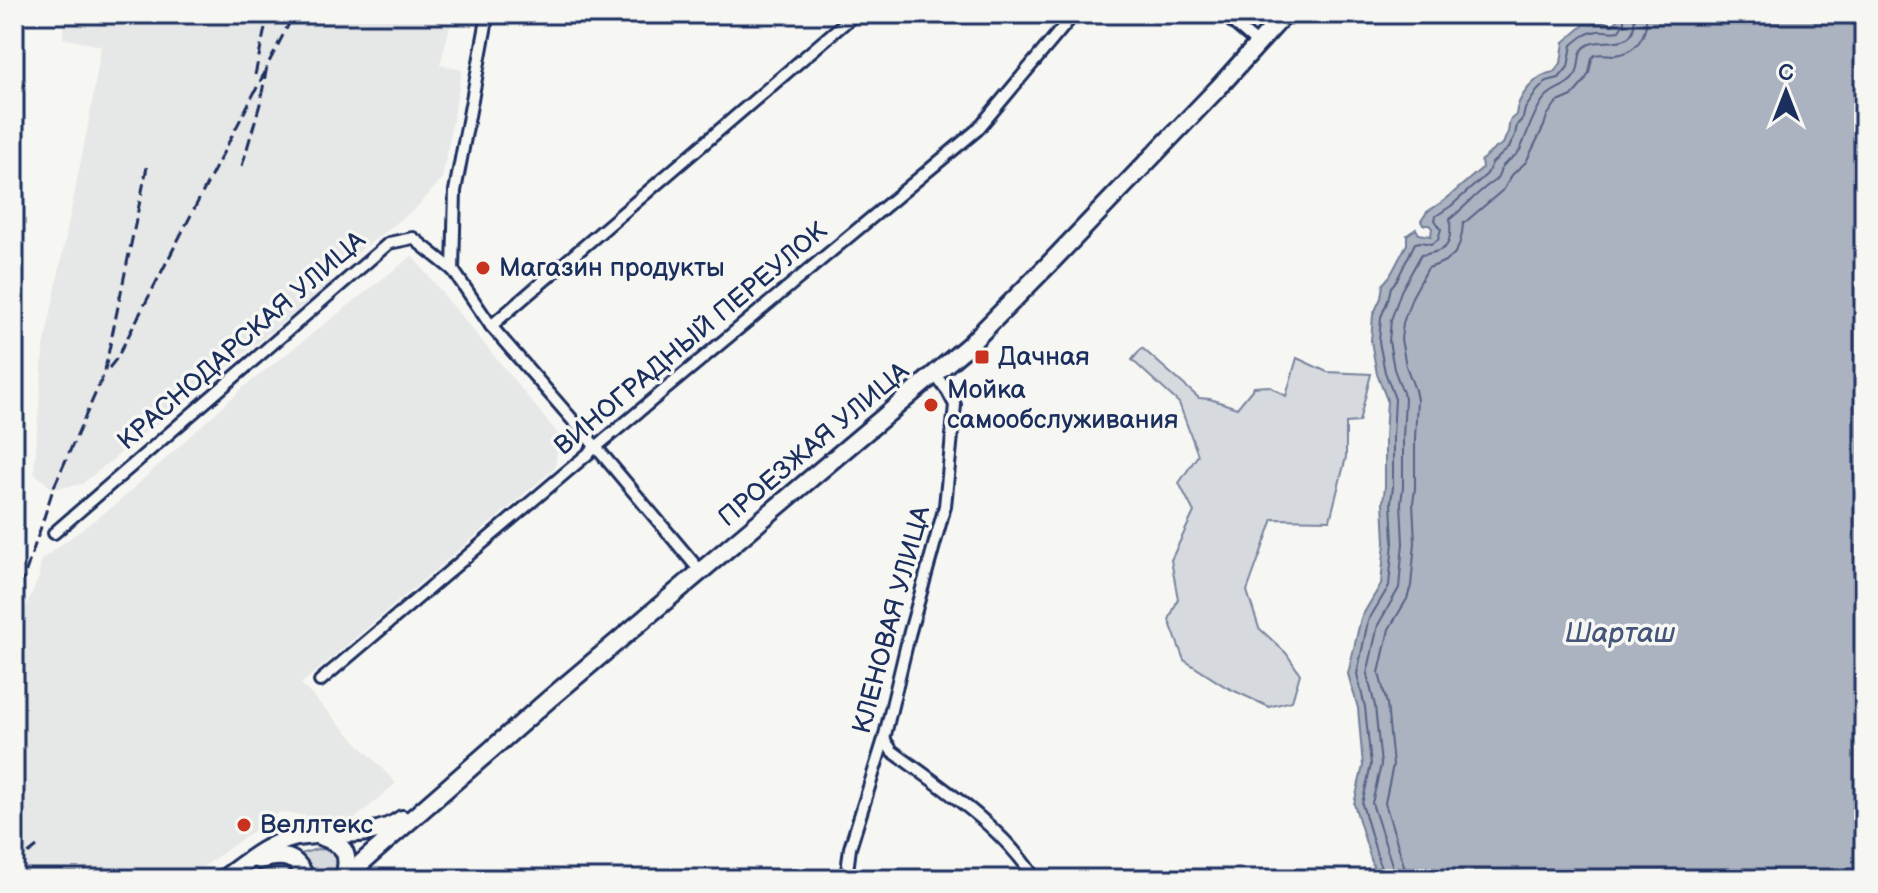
<svg xmlns="http://www.w3.org/2000/svg" width="1878" height="893" font-family="'Balsamiq Sans',sans-serif">
<style>
.built{fill:#e6e7e7}
.green{fill:#d6d9dd;stroke:#78849e;stroke-width:2}
.water{fill:#abb2c0;stroke:#717e99;stroke-width:2}
.lines{fill:none;stroke-linecap:round;stroke-linejoin:round}
.shore{stroke:#556385;stroke-width:2}
.street-casing{stroke:#1b2f5e;stroke-width:16}
.primary-casing{stroke:#1b2f5e;stroke-width:22}
.street{stroke:#f6f6f2;stroke-width:10}
.primary{stroke:#f6f6f2;stroke-width:16}
.rail{stroke:#1b2f5e;stroke-width:3;stroke-dasharray:12 6;stroke-linecap:butt}
.poi-dot{fill:#c8321e;stroke:#f6f6f2;stroke-width:3}
.labels{text-anchor:middle;dominant-baseline:central;stroke-width:7;stroke-linejoin:round;paint-order:stroke}
.poi-label{font-size:26px;fill:#1b2f5e;stroke:#f6f6f2;text-anchor:start}
.street-label{font-size:26px;fill:#1b2f5e;stroke:#f6f6f2}
.water-label{font-size:28px;font-style:italic;fill:#46567b;stroke:#f6f6f2}
</style>
<rect width="100%" height="100%" fill="#f6f6f2"/>
<filter id="ink" filterUnits="userSpaceOnUse"><feTurbulence type="fractalNoise" baseFrequency=".0125" numOctaves="2"/><feDisplacementMap in="SourceGraphic" scale="16" xChannelSelector="R" yChannelSelector="G"/><feConvolveMatrix kernelMatrix="1 2 1 2 8 2 1 2 1" color-interpolation-filters="sRGB"/></filter>
<g filter="url(#ink)">
<g class="built">
<polygon points="64,14 453,14 440,65 462,70 442,179 416,208 330,274 332,283 82,484 53,489 34,473 43,352 91,110 101,46 63,38"/>
<polygon points="412,256 559,435 555,468 301,684 396,783 351,822 280,812 186,879 14,879 14,634 39,577 41,560 116,504 244,387"/>
</g>
<g class="green">
<polygon points="1142,348 1199,398 1210,399 1237,408 1254,387 1269,386 1286,396 1297,358 1327,372 1371,374 1359,422 1346,423 1346,457 1330,520 1273,519 1247,591 1259,628 1286,653 1300,674 1292,701 1269,707 1226,687 1184,660 1169,620 1178,599 1171,560 1194,512 1179,483 1198,455 1179,403 1132,360"/>
<polygon points="317,849 330,850 339,856 340,866 330,879 312,879 311,873 300,854"/>
<polygon points="282,863 291,870 298,879 243,879 267,866"/>
</g>
<path class="water" d="M1603,14L1605,22L1612,25L1617,21L1614,14H1864V879H1377L1354,804L1363,766L1358,708L1348,674L1361,618L1381,584L1385,542L1383,502L1385,487V437L1387,400L1377,374L1371,341L1373,315L1381,298L1383,284L1390,276L1407,244V235L1416,229L1419,234L1431,236L1432,228L1429,225H1423L1421,221L1427,212L1445,200L1482,168L1481,161C1488,155 1495,147 1503,144L1508,132L1510,120L1516,115C1517,97 1536,74 1554,72L1561,63L1564,42L1585,24L1593,25L1595,22L1593,16Z"/>
<g class="lines">
<g class="shore">
<path d="M1384,879L1362,804L1371,765L1365,707L1357,674L1368,621L1389,586L1393,542L1391,502L1393,487V437L1395,399L1385,372L1379,342L1381,317L1388,300L1391,287L1397,280L1415,243L1421,242L1431,244L1438,240L1441,229L1435,220L1436,216L1451,206L1487,174L1492,163L1509,148L1515,135L1517,125L1523,118L1525,109L1537,91L1547,81L1559,78L1568,67L1572,45C1580,38 1587,32 1598,31C1605,30 1611,33 1619,31L1624,23V14"/>
<path d="M1394,879V871L1372,803L1381,765L1375,706L1367,674L1378,625L1399,588L1403,543L1401,503L1403,487V437L1405,398L1394,369L1389,341L1391,320L1401,291L1421,255C1448,251 1452,246 1450,219C1463,209 1474,196 1487,186C1492,182 1493,183 1497,178C1499,175 1500,170 1502,167C1507,160 1515,158 1520,150C1528,133 1532,115 1543,100C1553,86 1566,90 1576,74C1580,66 1578,56 1582,50C1596,30 1639,59 1634,14"/>
<path d="M1406,879L1405,869L1385,803L1393,765L1387,704L1379,673L1389,629L1407,599L1411,586L1415,543L1413,503L1415,488V438L1417,400L1415,390L1406,366L1401,339L1403,323L1412,297L1428,268C1454,260 1461,252 1463,224L1504,189L1512,175L1526,162L1544,126L1547,116L1556,103L1572,96L1584,82L1589,73L1592,58L1595,55C1602,53 1607,55 1614,55C1636,54 1648,35 1646,14"/>
</g>
<g class="street-casing">
<g id="street">
<polyline points="1223,14 1258,44"/>
<polyline points="453,270 491,326 596,447 701,572"/>
<polyline points="491,326 855,14"/>
<polyline points="54,533 389,243 413,238 453,270 455,191 488,14"/>
<polyline points="320,681 596,447 977,130 1074,14"/>
<path d="M884,739L892,751C941,787 1003,827 1035,879"/>
<polyline points="846,879 850,848 884,739 909,635 945,506 955,405 947,390 934,374"/>
</g>
</g>
<g class="primary-casing">
<g id="primary">
<path d="M319,836C344,844 351,852 344,878"/>
<path d="M259,860C283,854 296,854 306,879"/>
<path d="M223,879C244,864 267,844 293,838C328,830 372,841 402,819"/>
<polyline points="343,879 548,700 969,345 1050,263 1219,87 1285,14"/>
</g>
</g>
<use href="#street" class="street"/>
<use href="#primary" class="primary"/>
<g class="rail">
<polyline points="255,75 268,14"/>
<polyline points="242,166 260,104 267,66 294,14"/>
<polyline points="109,368 117,358 265,72"/>
<polyline points="14,606 41,527 53,489 104,374 147,167"/>
<polyline points="14,865 37,847"/>
</g>
</g>
</g>
<g class="poi-dot">
<circle cx="483" cy="268" r="8"/>
<rect x="974" y="349" width="16" height="16" rx="4"/>
<circle cx="931" cy="405" r="8"/>
<circle cx="244" cy="825" r="8"/>
</g>
<g class="labels">
<g class="poi-label">
<text x="499" y="268">Магазин продукты</text>
<text x="998" y="357">Дачная</text>
<text x="947" y="390">Мойка<tspan x="947" dy="30">самообслуживания</tspan></text>
<text x="260" y="825">Веллтекс</text>
</g>
<g class="street-label">
<text transform="translate(691 339) rotate(-40)">ВИНОГРАДНЫЙ ПЕРЕУЛОК</text>
<text transform="translate(242 341) rotate(-41)">КРАСНОДАРСКАЯ УЛИЦА</text>
<text transform="translate(814 445) rotate(-40)">ПРОЕЗЖАЯ УЛИЦА</text>
<text transform="translate(892 620) rotate(-75)">КЛЕНОВАЯ УЛИЦА</text>
</g>
<g class="water-label">
<text x="1620" y="633">Шарташ</text>
</g>
</g>
<rect width="1878" height="893" fill="none" stroke="#f6f6f2" stroke-width="48"/>
<rect x="24" y="24" width="1830" height="845" fill="none" stroke="#1b2f5e" stroke-width="3" filter="url(#ink)"/>
<g transform="translate(1786 92)" stroke="#f6f6f2" stroke-width="6" paint-order="stroke">
<path d="M0-6L14 30L0 20L-14 30Z" fill="#1b2f5e"/>
<text y="-12" font-size="22" font-weight="bold" text-anchor="middle" fill="#1b2f5e">С</text>
</g>
</svg>
